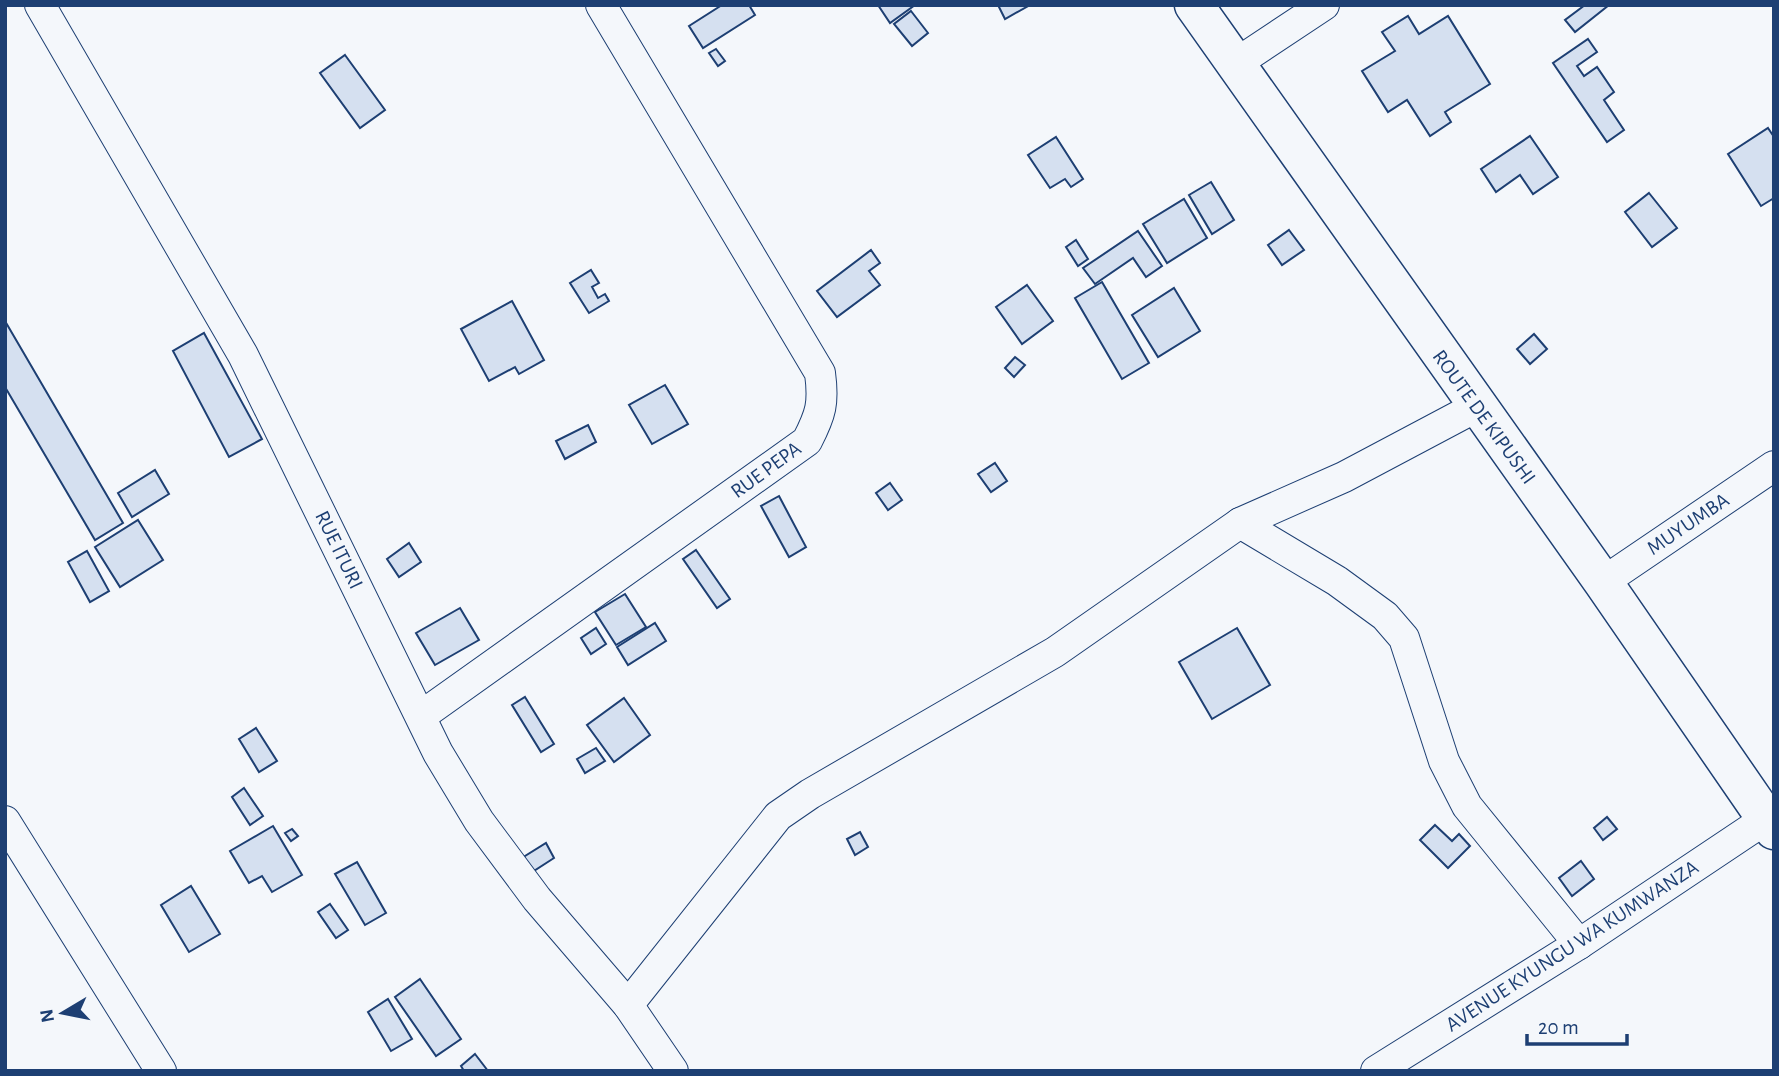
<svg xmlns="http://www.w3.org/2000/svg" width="1779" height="1076" font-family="'Alegreya Sans',sans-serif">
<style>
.building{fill:#d5e0f0;stroke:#1d3f73;stroke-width:2}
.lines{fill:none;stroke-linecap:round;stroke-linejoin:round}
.minor-casing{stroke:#1d3f73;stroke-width:32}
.secondary-casing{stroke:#1d3f73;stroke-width:41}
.minor{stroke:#f4f7fb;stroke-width:30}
.secondary{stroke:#f4f7fb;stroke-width:38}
.labels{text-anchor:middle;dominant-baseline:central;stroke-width:5;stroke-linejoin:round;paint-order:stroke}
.street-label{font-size:21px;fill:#1d3f73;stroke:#f4f7fb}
</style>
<rect width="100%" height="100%" fill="#f4f7fb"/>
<g class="building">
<polygon points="722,5 749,5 755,15 703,48 689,26"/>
<polygon points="878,5 915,5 890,23"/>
<polygon points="998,5 1030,5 1005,19"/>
<polygon points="1585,5 1609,5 1575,32 1565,20"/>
<polygon points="911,11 928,33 912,46 894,24"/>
<polygon points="1408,16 1419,34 1448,16 1490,84 1445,112 1451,122 1430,136 1407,100 1388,112 1362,71 1395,51 1382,32"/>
<polygon points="1588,39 1597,52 1577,66 1584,76 1597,67 1614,92 1604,100 1624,130 1607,142 1553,63"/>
<polygon points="716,49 725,61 718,66 709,53"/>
<polygon points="345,55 385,110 360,128 320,73"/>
<polygon points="1768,128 1774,137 1774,198 1761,206 1728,154"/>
<polygon points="1530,136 1558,177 1533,194 1520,175 1496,192 1481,169"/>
<polygon points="1056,137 1083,179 1071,187 1065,179 1050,188 1028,155"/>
<polygon points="1211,182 1234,220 1212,234 1189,195"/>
<polygon points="1649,193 1677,228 1652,247 1625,212"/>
<polygon points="1184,199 1207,238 1167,263 1143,224"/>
<polygon points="1289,230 1304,250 1282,265 1268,245"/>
<polygon points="1138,231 1162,266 1146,277 1133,258 1095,284 1083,268"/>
<polygon points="1076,240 1088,259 1078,266 1066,247"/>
<polygon points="871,250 880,263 869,271 880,285 837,317 817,291"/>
<polygon points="591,270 599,283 592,287 598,298 605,294 609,301 589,313 570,283"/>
<polygon points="1102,282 1149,363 1122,379 1075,298"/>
<polygon points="1027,285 1053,321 1022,344 996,307"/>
<polygon points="1174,288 1200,331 1158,357 1132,315"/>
<polygon points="512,301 544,360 519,374 515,367 489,381 461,329"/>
<polygon points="5,321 123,523 95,540 5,387"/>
<polygon points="204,333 262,439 229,457 173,351"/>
<polygon points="1534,334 1547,349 1530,364 1517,349"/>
<polygon points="1015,357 1025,365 1014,377 1005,368"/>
<polygon points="665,385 688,424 652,444 629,405"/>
<polygon points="588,425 596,442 565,459 556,441"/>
<polygon points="995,463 1007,481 991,492 978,474"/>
<polygon points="155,470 169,494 132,517 118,493"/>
<polygon points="890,483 902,500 888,510 876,493"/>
<polygon points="779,496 806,547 789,557 761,506"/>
<polygon points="138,520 163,560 120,587 95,547"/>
<polygon points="409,543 421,562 399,577 387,559"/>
<polygon points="696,550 730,599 717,608 683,559"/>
<polygon points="87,551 109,591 90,602 68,562"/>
<polygon points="625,594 646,627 616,645 595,612"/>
<polygon points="460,608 479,640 435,665 416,633"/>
<polygon points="655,623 666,641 628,665 617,647"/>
<polygon points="596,628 606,644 591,654 581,638"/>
<polygon points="1237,628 1270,685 1212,719 1179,662"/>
<polygon points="525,697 554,744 541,752 512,705"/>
<polygon points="624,698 650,735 614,762 587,725"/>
<polygon points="256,728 277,761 259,772 239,739"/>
<polygon points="596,748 605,761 585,773 577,759"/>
<polygon points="244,788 263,816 250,825 232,797"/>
<polygon points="1607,817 1617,829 1603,840 1594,828"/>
<polygon points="1435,825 1452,841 1459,834 1470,846 1448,868 1420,840"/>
<polygon points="273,826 302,875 272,892 262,876 249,883 230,851"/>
<polygon points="292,829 298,836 291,841 285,833"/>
<polygon points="860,832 868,847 855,855 847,839"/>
<polygon points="546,843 554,858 526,876 517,861"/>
<polygon points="1581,861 1594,879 1572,896 1559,878"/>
<polygon points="357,862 386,913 365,925 335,874"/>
<polygon points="191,886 220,934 189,952 161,905"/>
<polygon points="330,904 348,930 336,938 318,912"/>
<polygon points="420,979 461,1039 436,1056 395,997"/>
<polygon points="388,999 412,1039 391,1051 368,1012"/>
<polygon points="475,1054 488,1071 464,1071 461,1066"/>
</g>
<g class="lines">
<g class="minor-casing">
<g id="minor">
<polyline points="40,5 243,355 438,753 479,821 537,899 628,1005 673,1071"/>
<polyline points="1235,64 1324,5"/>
<polyline points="1240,523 1337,581 1385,616 1404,638 1444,761 1467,806 1579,944"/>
<polyline points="1603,582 1774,466"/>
<path d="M421,716L807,441C821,414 824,403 820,373L601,5"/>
<polyline points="5,821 161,1071"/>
<polyline points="628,1005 778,816 810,794 1055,652 1240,523 1344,477 1476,407"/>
<polyline points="1376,1071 1579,944 1766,819"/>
</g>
</g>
<g class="secondary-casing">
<polyline id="secondary" points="1194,5 1603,582 1774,830"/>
</g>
<use href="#minor" class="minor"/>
<use href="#secondary" class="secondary"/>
</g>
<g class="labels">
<g class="street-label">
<text transform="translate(1484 417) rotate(54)">ROUTE DE KIPUSHI</text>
<text transform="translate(766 470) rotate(-36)">RUE PEPA</text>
<text transform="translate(1688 524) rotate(-34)">MUYUMBA</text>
<text transform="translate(339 550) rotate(64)">RUE ITURI</text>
<text transform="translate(1572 946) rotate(-33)">AVENUE KYUNGU WA KUMWANZA</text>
</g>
</g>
<rect width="1779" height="1076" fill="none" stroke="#1d3f73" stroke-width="14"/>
<g transform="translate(63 1013) rotate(260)" stroke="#f4f7fb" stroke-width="5" paint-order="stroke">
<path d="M0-5L12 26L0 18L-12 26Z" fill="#1d3f73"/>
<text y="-10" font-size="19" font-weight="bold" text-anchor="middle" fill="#1d3f73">N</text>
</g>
<path d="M1527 1034v10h100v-10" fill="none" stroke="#1d3f73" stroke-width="3.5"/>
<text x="1538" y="1034" font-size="21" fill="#1d3f73" stroke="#f4f7fb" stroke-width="5" paint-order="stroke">20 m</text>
</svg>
